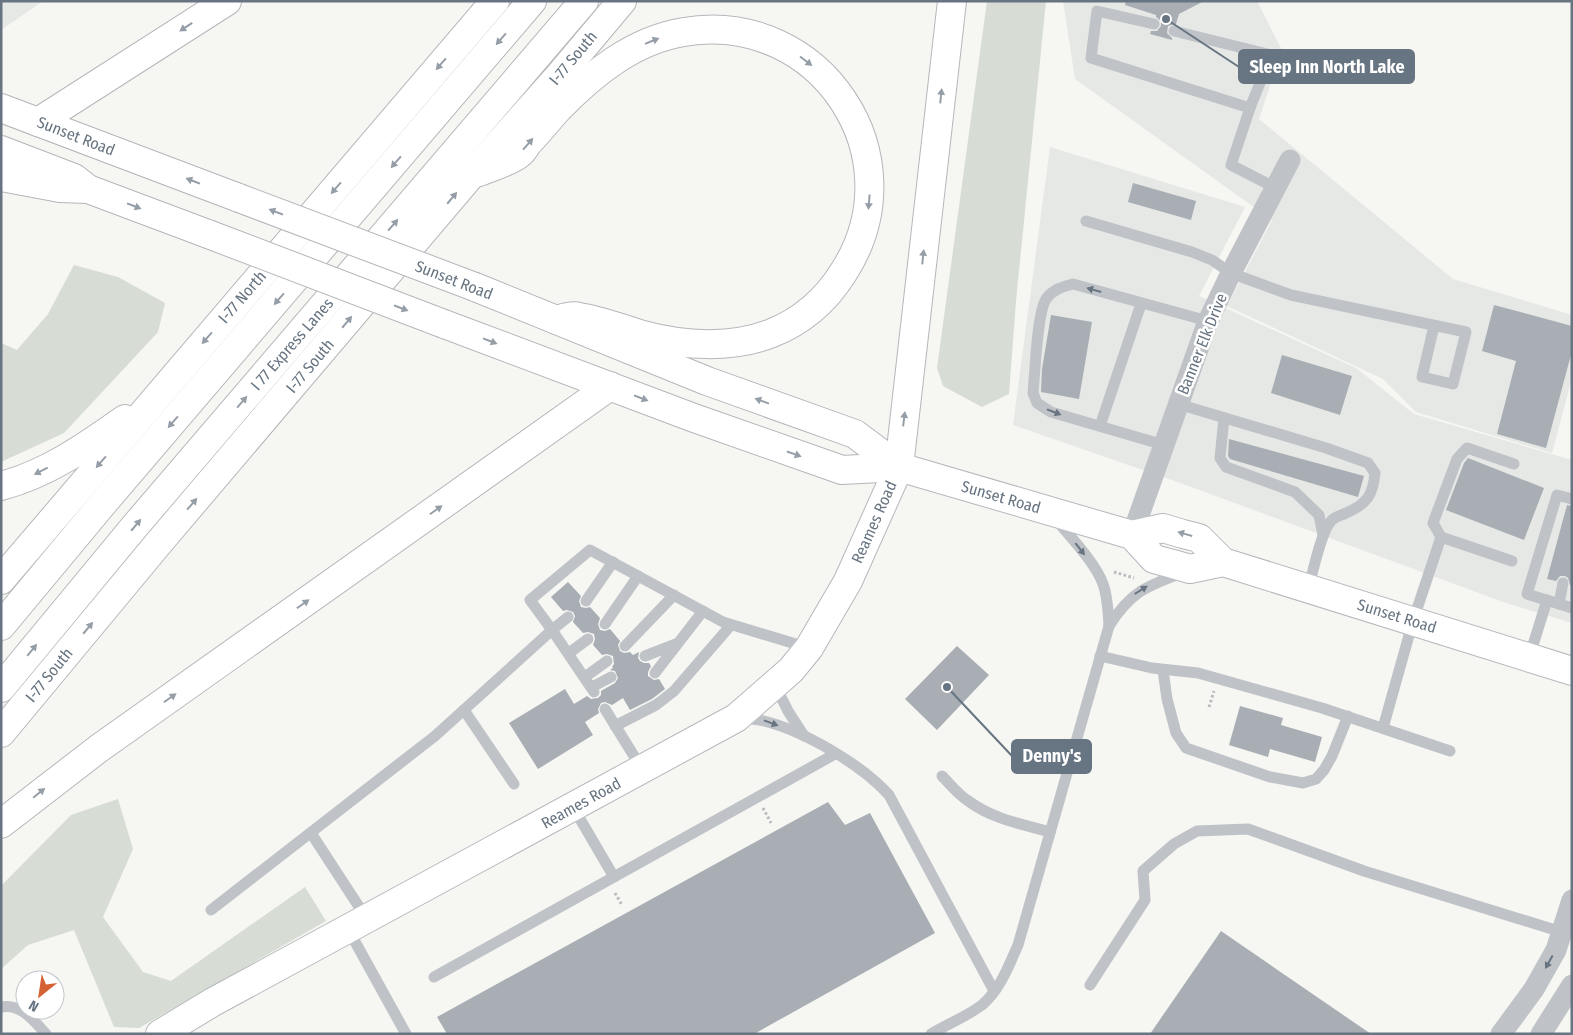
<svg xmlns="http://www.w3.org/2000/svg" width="1573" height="1035" font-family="'Fira Sans Condensed',sans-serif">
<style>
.built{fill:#e6e8e6}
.green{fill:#d7dcd4}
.building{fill:#a8aeb4}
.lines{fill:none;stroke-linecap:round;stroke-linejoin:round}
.secondary-casing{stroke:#b4b8bc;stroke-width:30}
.primary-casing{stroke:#b3b6ba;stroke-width:30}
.highway-casing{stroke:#b4b7ba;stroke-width:30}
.path{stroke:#b9bbbe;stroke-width:3;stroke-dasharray:2.5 2.5;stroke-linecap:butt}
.lane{stroke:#bfc2c6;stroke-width:11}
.street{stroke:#bfc2c6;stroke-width:21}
.secondary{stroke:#fff;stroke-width:28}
.primary{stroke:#fff;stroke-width:28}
.highway{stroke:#fff;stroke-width:28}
.primary-bridge-casing{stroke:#b3b6ba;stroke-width:30;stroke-linecap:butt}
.primary-bridge{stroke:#fff;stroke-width:28}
.oneway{fill:#959ea7}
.oneway2{fill:#677481}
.labels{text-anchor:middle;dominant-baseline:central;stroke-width:5;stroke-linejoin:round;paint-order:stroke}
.street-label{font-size:16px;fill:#677481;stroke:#fff}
.leader{fill:none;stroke:#677481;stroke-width:2}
.callout-dot{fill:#677481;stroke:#fff;stroke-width:2}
.callout{fill:#677481;stroke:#677481;stroke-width:2}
.callout-label{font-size:18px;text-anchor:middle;font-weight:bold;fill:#fff}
</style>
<rect width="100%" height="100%" fill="#f6f6f3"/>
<g class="built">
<polygon points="1,1 43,1 1,30"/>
<polygon points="1063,1 1257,1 1282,50 1259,119 1453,279 1572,315 1572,378 1552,453 1416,412 1383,379 1227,306 1272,220 1075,79"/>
<polygon points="1050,147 1245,207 1199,296 1356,368 1414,414 1572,460 1572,623 1506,603 1186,485 1013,425"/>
</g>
<g class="green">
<polygon points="987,1 1046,1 1016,301 1009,394 982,407 943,386 937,368"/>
<polygon points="74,265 118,277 165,303 158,332 64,433 1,462 1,343 17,350 48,314"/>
<polygon points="118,799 133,849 103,917 143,972 171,981 305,887 326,921 139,1028 114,1027 74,930 28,945 1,969 1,886 71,815"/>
</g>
<g class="building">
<polygon points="1126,1 1204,1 1179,14 1176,24 1168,26 1167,33 1172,38 1172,40 1150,34 1151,31 1157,31 1161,26 1161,21 1156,17 1156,15 1125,5"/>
<polygon points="1133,183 1196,201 1191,220 1128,202"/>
<polygon points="1494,305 1572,326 1572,351 1546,448 1497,434 1516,361 1482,351"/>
<polygon points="1051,315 1092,322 1079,399 1041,392 1042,369"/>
<polygon points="1282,355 1352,376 1340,415 1271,393"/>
<polygon points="1229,439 1364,476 1358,497 1230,459 1228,456"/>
<polygon points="1468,458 1544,488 1524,540 1446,510 1464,463"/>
<polygon points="1567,505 1572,506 1572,586 1570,585 1568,578 1565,576 1560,576 1556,581 1547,579"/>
<polygon points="568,582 581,596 579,601 581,607 586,608 590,607 600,618 598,624 600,630 605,631 610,629 620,641 618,645 620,651 624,653 630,652 633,655 639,652 638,658 640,661 644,663 649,663 651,666 648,672 648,676 654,680 659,679 665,689 652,699 630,710 623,698 612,705 605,702 601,703 598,709 599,713 585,722 593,735 538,769 509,723 565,689 574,704 587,696 591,699 598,698 601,695 601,691 615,683 618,678 615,671 610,670 613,668 612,667 614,664 613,656 607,654 602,655 593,645 595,639 594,634 588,632 583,633 573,622 575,616 573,612 567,610 563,611 551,597"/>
<polygon points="957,646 989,675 937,730 905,699"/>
<polygon points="1240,706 1283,718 1281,725 1322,737 1315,762 1270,749 1268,757 1229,745"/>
<polygon points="828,802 845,825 870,813 935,933 754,1034 447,1034 437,1017"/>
<polygon points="1221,931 1371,1034 1150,1034"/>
</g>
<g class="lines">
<g class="secondary-casing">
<g id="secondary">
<polyline points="1132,535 1163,528 1183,534 1199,538 1223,562 1572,671"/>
<polyline points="160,1034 213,1002 736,718 791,670 809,648 848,581 899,467 1132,535 1154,559 1173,564 1190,569 1223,562"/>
</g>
</g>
<g class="primary-casing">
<g id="primary">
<polyline points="1,108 239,198"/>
<polyline points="1,150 74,178 88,189 208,234"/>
<polyline points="475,287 707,381 855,434 899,467"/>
<polyline points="444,324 694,418 842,470 899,467"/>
</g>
</g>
<g class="highway-casing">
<g id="highway">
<polyline points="38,122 227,1"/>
<path d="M479,172C491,167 509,162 518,155C522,152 525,148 527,144C538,133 548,120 558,109C593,73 634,40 684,32C820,9 919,157 843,273C826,300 802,321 772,333C733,349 683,346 643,335C622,329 601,320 579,317C572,315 563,318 556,320"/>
<polyline points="1,177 60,188 88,189"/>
<polyline points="899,467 952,1"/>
<path d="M1,486C47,474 87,446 125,419"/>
<polyline points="1,580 495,1"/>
<polyline points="1,626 105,501 532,1"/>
<polyline points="1,688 135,526 584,1"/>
<polyline points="1,733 157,545 471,175 559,76 622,1"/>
<polyline points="1,824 98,749 610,386"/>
</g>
</g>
<g class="path">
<polyline points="1114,572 1134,578"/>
<polyline points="1209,707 1214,691"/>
<polyline points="763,808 771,823"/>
<polyline points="615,893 622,905"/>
</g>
<g class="lane">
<polyline points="1154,24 1097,11 1091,58 1250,108 1231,165 1276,188"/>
<polyline points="1174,31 1271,55 1250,108"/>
<polyline points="1086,221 1192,252 1212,260 1231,273 1291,295 1466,332 1453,384 1422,377 1434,326"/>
<path d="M1178,404L1326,448L1368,463L1375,473C1373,495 1367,504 1346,513C1342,515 1335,517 1332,520C1321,530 1313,573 1308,589"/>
<polyline points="1224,418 1220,458 1226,467 1295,492 1319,515 1323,535"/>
<polyline points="1100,426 1141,304"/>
<path d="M1164,445L1051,412L1037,403L1033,393C1035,373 1037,313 1046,299C1053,289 1062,287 1073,284L1208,321"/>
<polyline points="1572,499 1557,495 1527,594 1572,608"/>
<path d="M1055,518C1070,537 1095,562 1103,584C1108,597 1108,612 1109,626"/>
<polyline points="1441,537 1433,523 1457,459 1467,448 1514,464"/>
<polyline points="586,601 613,562"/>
<polyline points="1559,604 1563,583"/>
<polyline points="568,617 552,630 530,600 590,550 723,622 809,648"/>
<polyline points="605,624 638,576"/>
<polyline points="625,646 674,595"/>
<polyline points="569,653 588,639"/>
<polyline points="645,656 676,644"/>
<polyline points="1100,656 1152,668 1198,673 1322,708 1450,751"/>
<polyline points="1529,658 1547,600"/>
<polyline points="1163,670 1167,699 1176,733 1186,748 1270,777 1303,783 1316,779 1324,770 1332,756 1348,716"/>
<polyline points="655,673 703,611"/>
<polyline points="585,677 607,661"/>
<polyline points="775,685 788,711 804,736"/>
<polyline points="592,687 611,677"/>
<polyline points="605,709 642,769"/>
<polyline points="464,710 514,784"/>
<path d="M741,718C748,719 757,719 764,721C804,731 861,764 889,795L994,991"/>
<polyline points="615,726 656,705 674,691 731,625"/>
<polyline points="1383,728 1413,621 1441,537 1512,561"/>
<path d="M942,776C950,784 958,794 967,800C992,819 1021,824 1050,832"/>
<polyline points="573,807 614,877"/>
<polyline points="311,833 367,919"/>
<polyline points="211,910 435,736 552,630 594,692"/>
<polyline points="348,929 406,1034"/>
<polyline points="434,977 835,754"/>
<polyline points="1090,985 1145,900 1143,871 1174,844 1197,831 1248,829 1364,871 1565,933"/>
<path d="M1,1007C21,1003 34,1021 46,1034"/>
<path d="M931,1034C946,1025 969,1015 982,1005C1000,990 1009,965 1018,945L1109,626C1131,591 1147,586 1184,572"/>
</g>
<g class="street">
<polyline points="1132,535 1208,321 1231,273 1290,160"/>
<polyline points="1501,1034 1534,989 1556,950 1572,900"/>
<polyline points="1541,1034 1572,985"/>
</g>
<use href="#secondary" class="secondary"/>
<use href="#primary" class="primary"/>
<use href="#highway" class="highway"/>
<g class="primary-bridge-casing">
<g id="primary-bridge">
<polyline points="239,198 475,287"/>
<polyline points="208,234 444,324"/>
</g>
</g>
<use href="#primary-bridge" class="primary-bridge"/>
</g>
<defs><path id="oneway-solid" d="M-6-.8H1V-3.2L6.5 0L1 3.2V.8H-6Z" transform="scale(1.25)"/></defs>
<g class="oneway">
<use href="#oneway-solid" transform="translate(186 27) rotate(147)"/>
<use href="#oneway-solid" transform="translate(501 39) rotate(131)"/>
<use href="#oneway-solid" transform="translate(652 41) rotate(-22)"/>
<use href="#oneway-solid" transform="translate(806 61) rotate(37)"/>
<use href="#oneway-solid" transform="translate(441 64) rotate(131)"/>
<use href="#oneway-solid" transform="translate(941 96) rotate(-84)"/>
<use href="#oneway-solid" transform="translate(528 144) rotate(-49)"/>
<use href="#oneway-solid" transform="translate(396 162) rotate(131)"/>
<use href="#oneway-solid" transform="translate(193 181) rotate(-159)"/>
<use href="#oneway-solid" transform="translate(336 188) rotate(131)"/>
<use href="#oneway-solid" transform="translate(452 198) rotate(-50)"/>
<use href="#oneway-solid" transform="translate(869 202) rotate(95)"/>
<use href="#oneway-solid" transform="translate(134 206) rotate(21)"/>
<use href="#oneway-solid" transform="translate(276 212) rotate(-159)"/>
<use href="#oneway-solid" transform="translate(393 225) rotate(-49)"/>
<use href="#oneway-solid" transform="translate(923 257) rotate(-84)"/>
<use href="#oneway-solid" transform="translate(279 299) rotate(131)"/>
<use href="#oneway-solid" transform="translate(401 308) rotate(21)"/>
<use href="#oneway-solid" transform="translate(347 322) rotate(-50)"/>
<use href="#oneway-solid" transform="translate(207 338) rotate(131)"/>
<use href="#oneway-solid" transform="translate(490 341) rotate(21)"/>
<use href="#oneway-solid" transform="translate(641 398) rotate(21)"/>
<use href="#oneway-solid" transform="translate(762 401) rotate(-160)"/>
<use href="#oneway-solid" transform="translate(242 402) rotate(-49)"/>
<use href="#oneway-solid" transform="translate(904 419) rotate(-83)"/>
<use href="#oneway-solid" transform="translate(173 422) rotate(131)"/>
<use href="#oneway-solid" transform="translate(794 454) rotate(19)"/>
<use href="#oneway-solid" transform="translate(101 462) rotate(131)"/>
<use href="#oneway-solid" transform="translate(41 471) rotate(153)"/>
<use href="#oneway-solid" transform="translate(192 504) rotate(-49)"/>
<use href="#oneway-solid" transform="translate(436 510) rotate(-35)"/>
<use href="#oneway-solid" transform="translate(136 525) rotate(-50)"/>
<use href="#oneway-solid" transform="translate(1185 534) rotate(-164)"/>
<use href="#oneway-solid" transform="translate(303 604) rotate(-35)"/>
<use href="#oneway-solid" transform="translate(88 628) rotate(-50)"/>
<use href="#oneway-solid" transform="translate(32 650) rotate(-51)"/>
<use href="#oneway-solid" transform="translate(170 698) rotate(-35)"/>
<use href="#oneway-solid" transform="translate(39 793) rotate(-39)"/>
</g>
<g class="oneway2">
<use href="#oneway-solid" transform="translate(1094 290) rotate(-164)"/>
<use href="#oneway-solid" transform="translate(1054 412) rotate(21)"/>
<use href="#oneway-solid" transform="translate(1080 549) rotate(52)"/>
<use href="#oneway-solid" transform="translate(1141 590) rotate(-32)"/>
<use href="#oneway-solid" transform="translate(771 723) rotate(20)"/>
<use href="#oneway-solid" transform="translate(1549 962) rotate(119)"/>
</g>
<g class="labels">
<g class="street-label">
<text transform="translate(573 58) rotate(-50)">I-77 South</text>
<text transform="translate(76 136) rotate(21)">Sunset Road</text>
<text transform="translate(454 280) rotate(21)">Sunset Road</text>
<text transform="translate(242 297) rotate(-49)">I-77 North</text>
<text transform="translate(292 344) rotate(-49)">I 77 Express Lanes</text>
<text transform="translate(1202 344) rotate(-68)">Banner Elk Drive</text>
<text transform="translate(310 366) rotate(-50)">I-77 South</text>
<text transform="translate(1001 497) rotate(16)">Sunset Road</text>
<text transform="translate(874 522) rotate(-66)">Reames Road</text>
<text transform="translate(1397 616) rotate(17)">Sunset Road</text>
<text transform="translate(49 675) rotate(-51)">I-77 South</text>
<text transform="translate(581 803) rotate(-29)">Reames Road</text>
</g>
</g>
<path class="leader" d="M1166 19L1239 67M947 687L1012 756"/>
<g class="callout-dot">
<circle cx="1166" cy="19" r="5"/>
<circle cx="947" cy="687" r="5"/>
</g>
<g class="callout">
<rect x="1239" y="50" width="175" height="33" rx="5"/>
<rect x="1012" y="740" width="79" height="33" rx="5"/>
</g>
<g class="callout-label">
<text x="1327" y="73">Sleep Inn North Lake</text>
<text x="1052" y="762">Denny's</text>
</g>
<rect width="1573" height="1035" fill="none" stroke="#677481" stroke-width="5"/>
<g transform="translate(40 995) rotate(210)"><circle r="24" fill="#ffffff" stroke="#c2c7cd"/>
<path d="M0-4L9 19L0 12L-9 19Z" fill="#d46234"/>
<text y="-8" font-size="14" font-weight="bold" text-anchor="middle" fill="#677481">N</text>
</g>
</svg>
